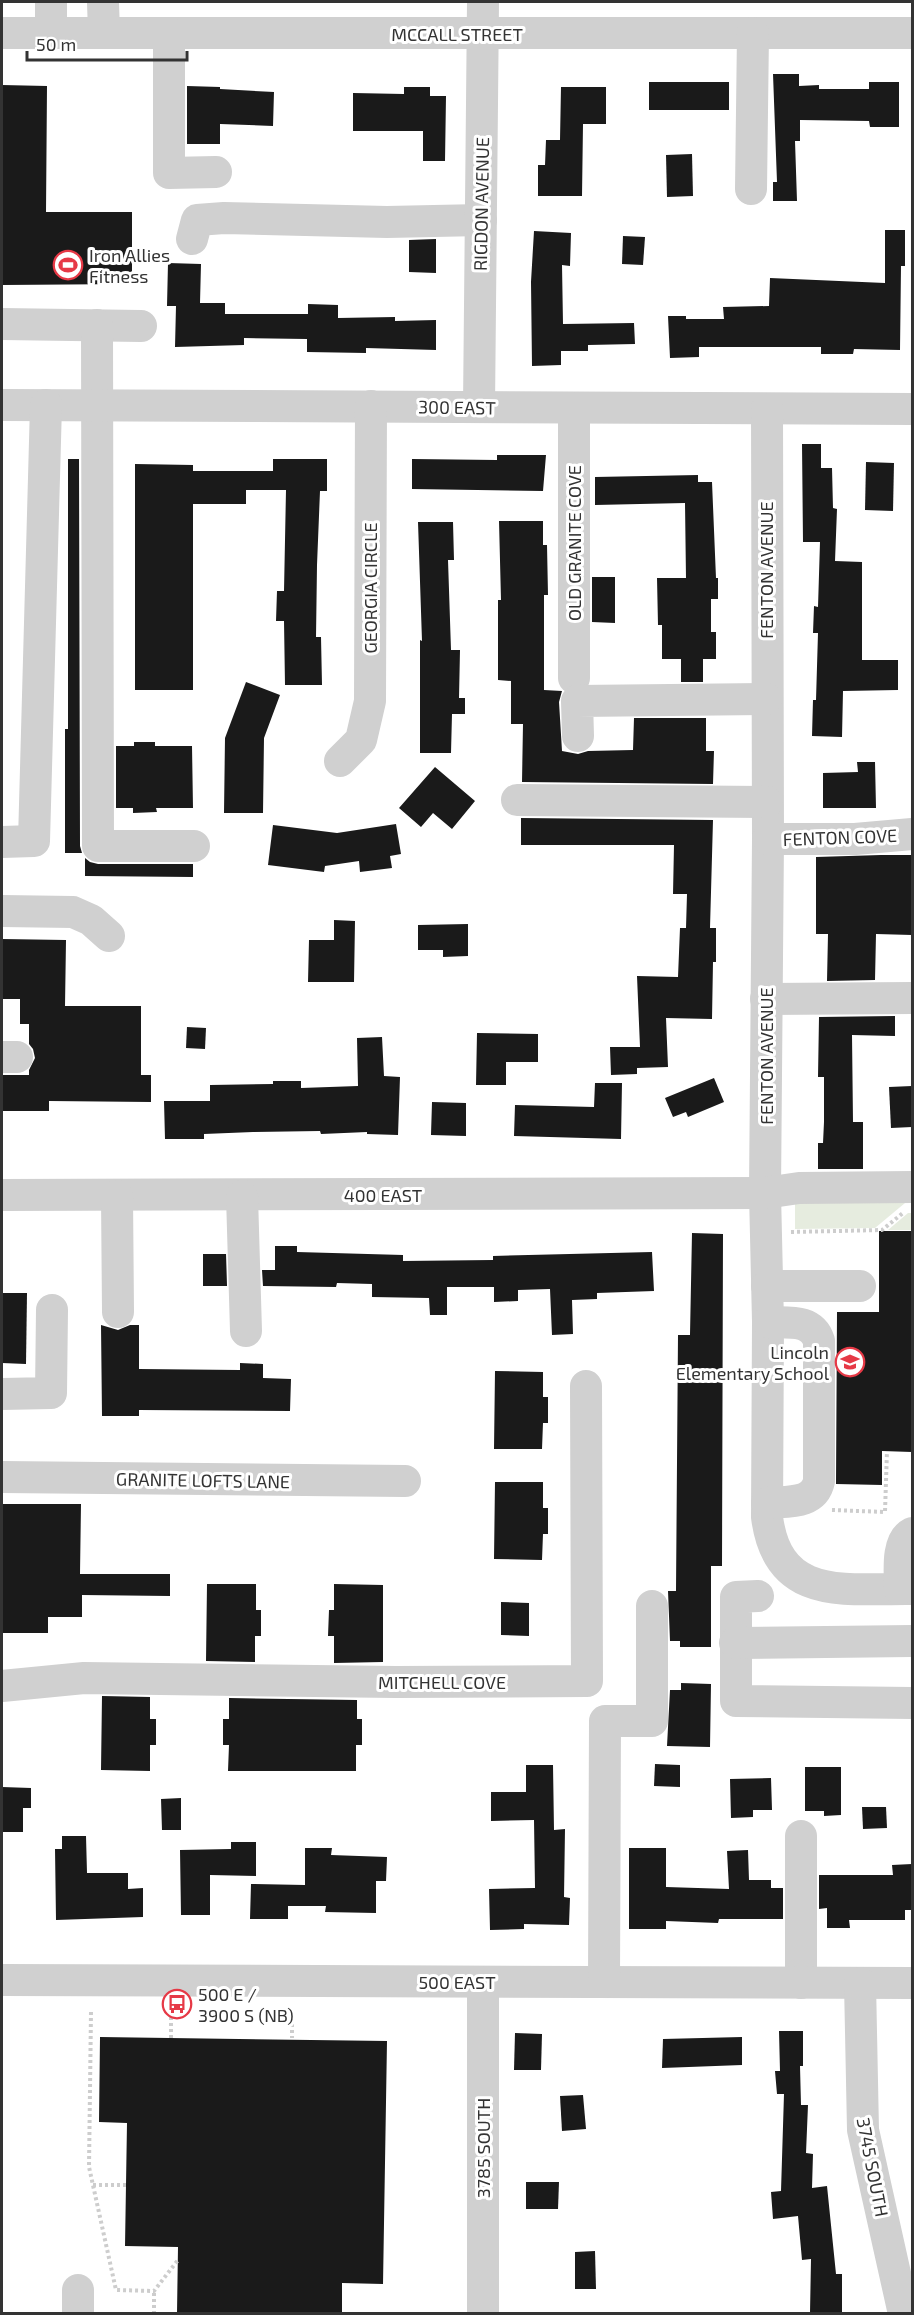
<svg xmlns="http://www.w3.org/2000/svg" width="914" height="2315" font-family="'Exo 2',sans-serif">
<style>
.green{fill:#e6ecdf}
.building{fill:#1a1a1a}
.lines{fill:none;stroke-linecap:round;stroke-linejoin:round}
.path{stroke:#cdcdcd;stroke-width:4;stroke-dasharray:3 3;stroke-linecap:butt}
.minor{stroke:#d0d0d0;stroke-width:32}
.labels{text-anchor:middle;dominant-baseline:central;stroke-width:6;stroke-linejoin:round;paint-order:stroke}
.street-label{font-size:18px;fill:#333;stroke:#fff}
.poi-label{font-size:18px;fill:#333;stroke:#fff;text-anchor:start}
</style>
<rect width="100%" height="100%" fill="#fff"/>
<g class="green">
<polygon points="795,1197 905,1203 875,1228 795,1229"/>
<polygon points="908,1213 912,1213 912,1230 888,1230"/>
</g>
<g class="building">
<polygon points="773,74 799,74 799,86 819,85 819,89 869,89 869,82 899,82 899,127 870,127 869,121 800,120 800,141 795,141 797,201 773,201 773,182 777,182"/>
<rect x="649" y="82" width="80" height="28"/>
<polygon points="2,85 47,86 46,212 132,212 132,284 2,285"/>
<polygon points="187,86 220,87 220,89 274,92 273,126 220,124 220,144 187,144"/>
<polygon points="404,87 430,87 430,96 446,96 445,161 423,161 423,131 353,131 353,93 404,94"/>
<polygon points="561,87 606,87 606,124 583,124 582,196 538,196 538,165 545,165 546,140 560,140"/>
<polygon points="692,154 693,196 667,197 666,155"/>
<polygon points="885,230 905,230 905,266 901,266 900,350 854,349 853,354 821,354 821,347 699,347 699,357 670,358 668,316 686,316 686,319 724,319 723,307 769,306 770,278 885,283"/>
<polygon points="534,231 571,233 570,266 562,265 563,324 634,323 635,344 588,345 588,351 561,351 561,365 532,366 531,282"/>
<polygon points="623,236 645,237 643,265 622,264"/>
<polygon points="436,239 436,273 409,272 409,240"/>
<polygon points="168,263 201,264 200,303 225,303 225,314 308,314 308,304 338,305 338,318 395,317 395,321 436,320 436,350 366,348 366,353 307,352 307,339 244,338 244,345 175,347 176,306 167,306"/>
<polygon points="802,444 821,444 821,468 832,468 833,508 837,509 835,561 862,562 862,660 898,660 898,690 843,691 842,737 812,736 813,700 816,700 818,633 813,633 814,606 818,607 820,542 803,542"/>
<polygon points="497,455 546,455 543,491 412,489 412,459 497,460"/>
<polygon points="68,459 79,459 80,846 82,853 65,853 65,729 68,729"/>
<polygon points="273,459 327,459 327,491 320,491 317,565 316,637 321,637 322,685 285,685 284,621 276,621 277,591 284,591 286,490 246,490 246,504 193,504 193,690 135,690 135,464 193,465 193,471 273,471"/>
<polygon points="866,462 894,463 893,511 865,510"/>
<polygon points="698,475 698,482 712,482 716,578 718,578 718,599 711,599 711,632 716,632 716,659 703,659 703,682 681,682 681,659 662,659 662,625 658,625 657,578 686,578 685,503 595,505 595,477"/>
<polygon points="499,521 543,521 543,545 547,545 548,595 544,595 544,690 562,691 559,702 562,751 578,754 588,751 633,750 634,718 706,718 706,751 714,751 713,784 522,782 523,724 511,724 511,681 498,680 498,600 501,600"/>
<polygon points="418,522 453,522 454,560 448,560 451,650 460,650 459,698 465,698 465,714 452,714 451,753 420,753 420,640 422,641"/>
<polygon points="592,577 615,577 615,623 592,622"/>
<polygon points="246,682 280,695 264,738 263,813 224,813 225,738"/>
<polygon points="134,742 155,742 155,746 192,746 193,808 156,808 157,812 133,813 133,808 116,808 116,746 134,746"/>
<polygon points="857,762 875,762 876,808 823,808 823,773 858,772"/>
<polygon points="435,767 475,801 452,829 433,813 421,827 399,808"/>
<polygon points="521,818 713,820 710,928 716,928 716,962 713,962 712,1019 666,1018 668,1067 637,1068 637,1074 611,1075 610,1047 640,1047 637,976 678,977 680,928 686,928 687,894 673,894 674,845 521,845"/>
<polygon points="396,824 401,854 390,856 392,868 360,872 359,861 325,866 324,872 268,865 273,825 337,833"/>
<polygon points="881,855 912,855 912,935 876,934 875,980 827,981 828,934 816,934 816,857"/>
<polygon points="85,858 90,862 98,864 193,864 193,877 85,876"/>
<polygon points="334,920 355,921 354,982 308,982 309,940 334,940"/>
<polygon points="468,924 468,956 443,957 443,950 418,950 418,925"/>
<polygon points="2,939 66,940 65,1006 141,1006 141,1075 151,1075 151,1102 49,1101 49,1111 2,1111 2,1075 29,1075 29,1070 35,1058 33,1049 29,1044 29,1024 20,1024 20,999 2,999"/>
<polygon points="895,1016 895,1036 852,1035 853,1122 863,1122 863,1169 818,1169 818,1143 823,1143 824,1122 824,1077 818,1077 819,1017"/>
<polygon points="187,1027 206,1028 205,1049 186,1048"/>
<polygon points="477,1033 538,1034 538,1062 506,1062 506,1085 476,1085"/>
<polygon points="382,1037 384,1076 400,1077 398,1135 367,1134 367,1132 321,1134 320,1131 253,1132 204,1134 204,1139 165,1139 164,1101 210,1101 210,1085 273,1084 273,1081 301,1081 301,1088 358,1086 357,1038"/>
<polygon points="714,1078 724,1102 688,1117 686,1112 673,1117 665,1098"/>
<polygon points="595,1083 622,1083 621,1139 514,1136 515,1105 594,1107"/>
<polygon points="912,1086 912,1127 891,1128 889,1087"/>
<polygon points="432,1102 466,1103 466,1136 431,1135"/>
<polygon points="879,1231 912,1231 912,1452 882,1451 882,1485 836,1484 837,1312 879,1312"/>
<polygon points="692,1233 723,1234 722,1566 711,1566 711,1647 680,1647 680,1641 670,1641 668,1591 676,1591 678,1335 690,1335"/>
<polygon points="275,1246 297,1246 297,1252 403,1255 403,1261 493,1260 493,1256 652,1252 654,1291 597,1293 597,1299 572,1300 573,1334 552,1335 550,1289 518,1290 518,1301 494,1302 494,1287 447,1287 447,1315 430,1315 429,1298 372,1297 372,1284 337,1283 336,1287 263,1286 262,1270 275,1270"/>
<polygon points="203,1254 226,1254 227,1286 203,1286"/>
<polygon points="2,1293 27,1293 26,1364 2,1363"/>
<polygon points="101,1325 118,1330 130,1325 139,1325 139,1369 240,1370 240,1363 263,1364 263,1378 291,1379 290,1411 139,1410 139,1416 102,1416"/>
<polygon points="495,1371 543,1372 543,1397 548,1397 548,1423 543,1423 542,1449 494,1449"/>
<polygon points="495,1482 543,1482 543,1508 548,1508 548,1534 543,1534 542,1560 494,1559"/>
<polygon points="2,1504 81,1504 80,1574 170,1574 170,1596 82,1595 82,1617 48,1617 48,1633 2,1633"/>
<polygon points="207,1584 256,1584 256,1610 261,1610 261,1636 255,1636 255,1662 206,1661"/>
<polygon points="334,1584 383,1585 383,1662 334,1663 334,1636 328,1636 329,1610 334,1610"/>
<polygon points="501,1602 529,1603 529,1636 501,1635"/>
<polygon points="681,1683 711,1684 710,1747 667,1746 670,1690 681,1690"/>
<polygon points="102,1696 150,1697 150,1719 156,1719 156,1745 150,1745 150,1771 101,1770"/>
<polygon points="229,1698 357,1700 357,1719 362,1719 362,1745 356,1745 356,1771 228,1771 229,1745 223,1745 223,1719 229,1719"/>
<polygon points="655,1764 680,1765 680,1787 654,1786"/>
<polygon points="526,1765 553,1765 554,1830 565,1829 564,1897 570,1898 569,1925 524,1924 524,1929 490,1930 489,1889 535,1888 534,1820 491,1821 491,1792 526,1792"/>
<polygon points="805,1767 841,1767 841,1815 824,1816 824,1811 805,1811"/>
<polygon points="771,1778 772,1810 753,1810 753,1817 731,1818 730,1779"/>
<polygon points="2,1787 31,1788 31,1808 23,1808 23,1832 2,1832"/>
<polygon points="181,1798 181,1830 162,1830 161,1799"/>
<polygon points="862,1807 886,1807 887,1828 863,1829"/>
<polygon points="62,1836 86,1836 87,1873 128,1873 128,1889 143,1888 143,1917 56,1920 55,1849 62,1849"/>
<polygon points="231,1842 256,1842 256,1876 210,1875 210,1915 181,1915 180,1850 231,1849"/>
<polygon points="305,1848 332,1848 331,1855 387,1857 386,1881 376,1881 376,1913 325,1912 326,1906 288,1906 288,1919 250,1919 251,1884 305,1885"/>
<polygon points="629,1848 666,1848 666,1887 729,1889 727,1851 748,1850 749,1880 771,1880 771,1888 783,1888 783,1919 719,1919 718,1923 666,1921 666,1929 629,1929"/>
<polygon points="912,1864 912,1910 905,1910 905,1920 849,1920 850,1928 827,1928 827,1908 819,1909 819,1875 893,1875 892,1865"/>
<polygon points="779,2031 803,2031 803,2066 800,2066 801,2105 808,2105 806,2153 813,2154 812,2188 827,2186 836,2274 842,2274 842,2313 810,2313 811,2259 802,2260 798,2216 773,2219 771,2192 781,2191 784,2094 777,2094 775,2071 780,2071"/>
<polygon points="515,2033 542,2034 541,2070 514,2070"/>
<polygon points="100,2037 387,2041 383,2284 342,2283 342,2313 177,2313 178,2247 125,2246 127,2123 99,2122"/>
<polygon points="742,2037 742,2065 662,2068 663,2039"/>
<polygon points="583,2095 586,2129 562,2131 560,2096"/>
<polygon points="526,2182 559,2182 558,2209 526,2209"/>
<polygon points="595,2251 596,2289 575,2289 575,2252"/>
</g>
<g class="lines">
<g class="path">
<polyline points="791,1232 882,1230 903,1213"/>
<polyline points="832,1510 885,1512 887,1451"/>
<polyline points="91,2012 89,2167 116,2290 154,2291 178,2260"/>
<polyline points="292,2012 292,2038"/>
<polyline points="171,2038 171,2012"/>
<polyline points="93,2185 126,2185"/>
<polyline points="154,2314 154,2291"/>
</g>
<g class="minor">
<polyline points="51,2 51,33"/>
<polyline points="103,2 104,33"/>
<polyline points="2,33 912,33"/>
<polyline points="169,33 169,173 216,172"/>
<polyline points="751,189 753,33"/>
<polyline points="192,239 197,220 224,218 387,222 481,220"/>
<polyline points="2,324 141,326"/>
<polyline points="97,325 98,846 194,846"/>
<polyline points="2,405 912,409"/>
<polyline points="479,407 483,2"/>
<polyline points="574,408 574,678"/>
<path d="M767,409L768,839L765,1193L768,1322L767,1517C778,1603 847,1588 912,1589"/>
<polyline points="578,736 577,701 766,699"/>
<polyline points="340,761 361,740 370,701 371,406"/>
<polyline points="517,800 767,802"/>
<polyline points="768,839 855,839 912,834"/>
<polyline points="2,842 34,841 46,405"/>
<polyline points="2,911 73,912 91,920 109,936"/>
<polyline points="766,999 912,998"/>
<polyline points="2,1057 17,1057"/>
<polyline points="2,1195 765,1193 799,1188 912,1187"/>
<polyline points="117,1196 118,1312"/>
<polyline points="242,1196 246,1331"/>
<polyline points="767,1286 860,1286"/>
<polyline points="2,1394 51,1393 52,1310"/>
<polyline points="2,1477 405,1481"/>
<path d="M767,1503C787,1501 814,1505 819,1481V1341C812,1318 787,1323 768,1322"/>
<path d="M900,1589C900,1573 896,1541 912,1533"/>
<polyline points="758,1596 736,1597 736,1701 912,1703"/>
<polyline points="735,1643 912,1641"/>
<polyline points="2,1686 84,1678 396,1682 587,1681 586,1386"/>
<polyline points="801,1836 801,1983"/>
<polyline points="2,1980 912,1983"/>
<polyline points="483,1982 483,2314"/>
<polyline points="604,1982 605,1721 652,1721 652,1606"/>
<polyline points="860,1983 863,2130 904,2314"/>
<polyline points="78,2314 78,2290"/>
</g>
</g>
<defs>
<g id="stadium-ring" transform="scale(1.5)"><circle r="9.5" fill="#fff" stroke="#e63946" stroke-width="1.5"/><path d="M0-5a6.5 5 0 1 0 0 10a6.5 5 0 1 0 0-10ZM-3.5-1.8h7v3.6h-7Z" fill="#e63946"/></g>
<g id="school-ring" transform="scale(1.5)"><circle r="9.5" fill="#fff" stroke="#e63946" stroke-width="1.5"/><path d="M0-5L7-2L0 1L-7-2ZM-4 1L0 2.5L4 1V4Q0 6-4 4Z" fill="#e63946"/></g>
<g id="bus-ring" transform="scale(1.5)"><circle r="9.5" fill="#fff" stroke="#e63946" stroke-width="1.5"/><path d="M-5-6H5V4H4V6H2V4H-2V6H-4V4H-5ZM-3.5-4V0h7V-4ZM-3.5 1.2v1.5H-2V1.2ZM2 1.2v1.5H3.5V1.2Z" fill="#e63946"/></g>
</defs>
<g fill-rule="evenodd">
<use href="#stadium-ring" x="68" y="265"/>
<use href="#school-ring" x="850" y="1362"/>
<use href="#bus-ring" x="177" y="2004"/>
</g>
<g class="labels">
<g class="street-label">
<text x="457" y="34">MCCALL STREET</text>
<text transform="translate(481 204) rotate(-89)">RIGDON AVENUE</text>
<text transform="translate(457 407) rotate(1)">300 EAST</text>
<text transform="translate(574 543) rotate(-90)">OLD GRANITE COVE</text>
<text transform="translate(766 570) rotate(-90)">FENTON AVENUE</text>
<text transform="translate(370 588) rotate(-90)">GEORGIA CIRCLE</text>
<text transform="translate(840 837) rotate(-2)">FENTON COVE</text>
<text transform="translate(766 1056) rotate(-90)">FENTON AVENUE</text>
<text x="383" y="1195">400 EAST</text>
<text transform="translate(203 1480) rotate(1)">GRANITE LOFTS LANE</text>
<text x="442" y="1682">MITCHELL COVE</text>
<text x="457" y="1982">500 EAST</text>
<text transform="translate(483 2148) rotate(-90)">3785 SOUTH</text>
<text transform="translate(873 2167) rotate(79)">3745 SOUTH</text>
</g>
<g class="poi-label">
<text x="89" y="255">Iron Allies<tspan x="89" dy="21">Fitness</tspan></text>
<text x="829" y="1352" text-anchor="end">Lincoln<tspan x="829" dy="21">Elementary School</tspan></text>
<text x="198" y="1994">500 E /<tspan x="198" dy="21">3900 S (NB)</tspan></text>
</g>
</g>
<rect width="914" height="2315" fill="none" stroke="#333333" stroke-width="6"/>
<path d="M27 51v9h160v-9" fill="none" stroke="#333333" stroke-width="3"/>
<text x="36" y="51" font-size="18" fill="#333333" stroke="#ffffff" stroke-width="4.5" paint-order="stroke">50 m</text>
</svg>
